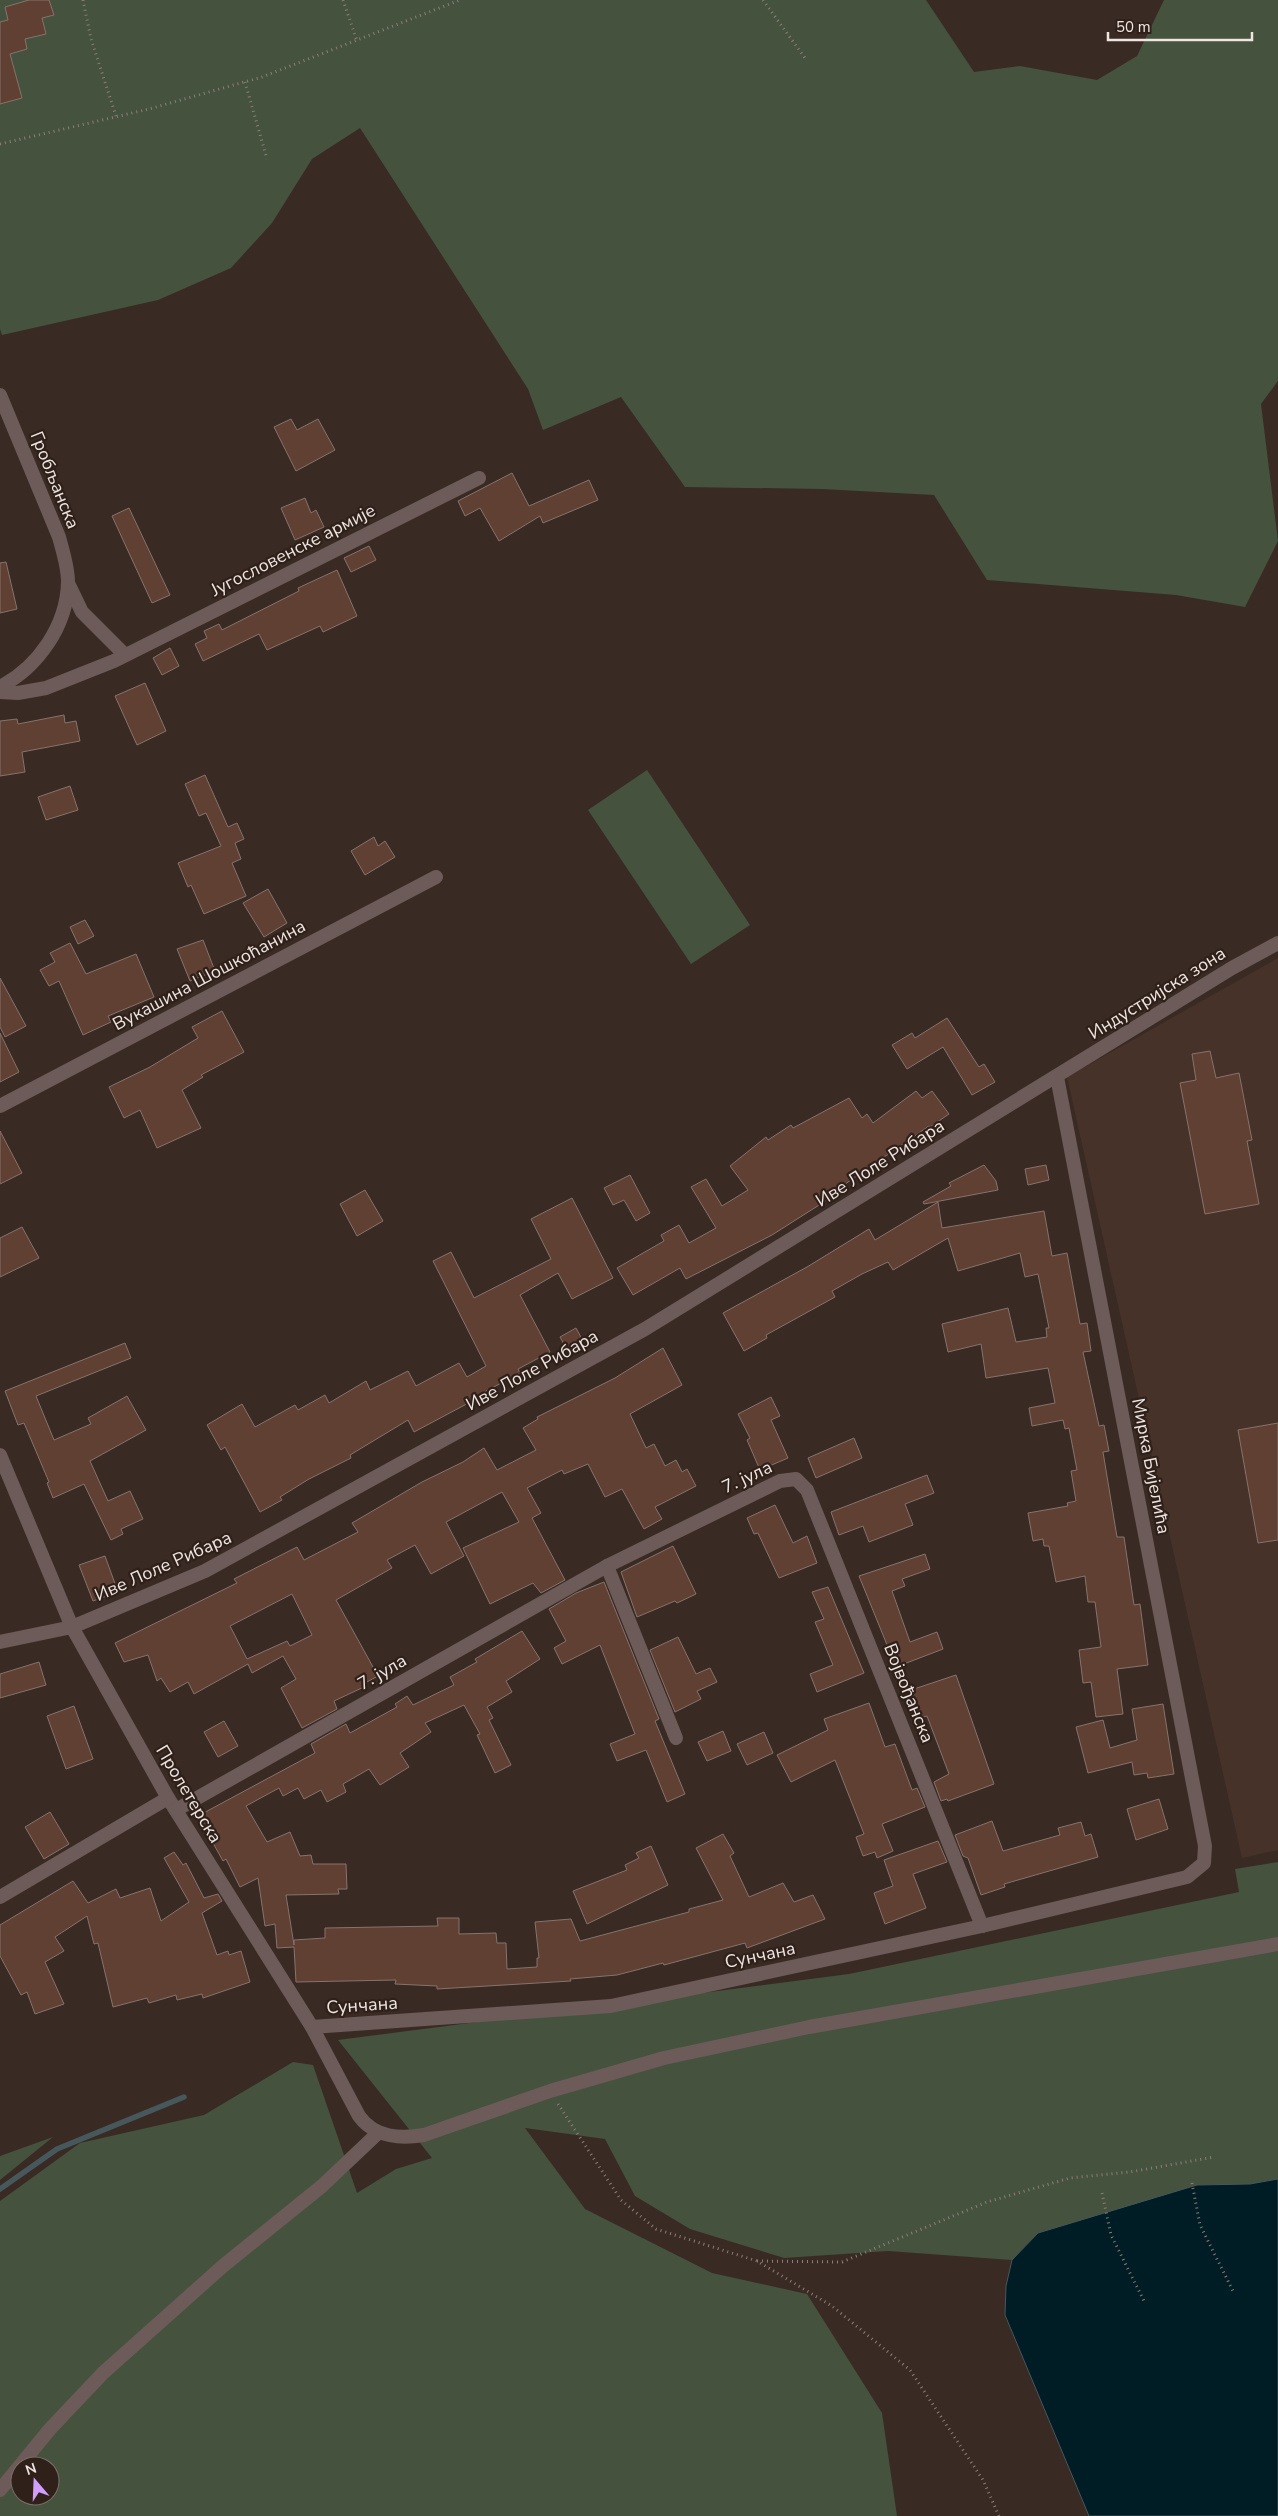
<svg xmlns="http://www.w3.org/2000/svg" width="1278" height="2516" font-family="'Nunito Sans',sans-serif">
<style>
.built{fill:#47322a}
.green{fill:#45523e;fill-rule:evenodd}
.water{fill:#001c25;stroke:#47585d}
.lines{fill:none;stroke-linecap:round;stroke-linejoin:round}
.stream{stroke:#47585d;stroke-width:5.5}
.building{fill:#604033;stroke:#86736c;fill-rule:evenodd}
.path{stroke:#8b7e79;stroke-width:3;stroke-dasharray:1 4;stroke-linecap:butt}
.minor{stroke:#6c5b59;stroke-width:14}
.labels{text-anchor:middle;dominant-baseline:central;stroke-width:4.5;stroke-linejoin:round;paint-order:stroke}
.street-label{font-size:18px;fill:#eee4e0;stroke:#2f201a}
</style>
<rect width="100%" height="100%" fill="#392a24"/>
<polygon class="built" points="1278,958 1278,1850 1242,1858 1067,1077"/>
<g class="green">
<polygon points="0,0 926,0 974,72 1020,66 1097,80 1137,56 1164,0 1278,0 1278,381 1261,404 1278,541 1245,607 1176,595 987,580 934,495 822,489 685,487 621,397 543,430 528,389 360,128 312,159 272,223 231,268 158,300 2,335 0,329"/>
<polygon points="647,770 750,925 691,964 588,810"/>
<path d="M1278,1862V2179L1250,2184L1197,2185L1038,2233L1012,2260L888,2251L784,2258L690,2229L635,2196L605,2139L525,2128L585,2209L712,2273L807,2294L882,2413L897,2516H0V2201L80,2143L204,2115L293,2062L313,2065L357,2193L396,2169L432,2158L338,2040L849,1974L1239,1892L1235,1869ZM20,2466H50V2496H20Z"/>
<polygon points="53,2137 0,2180 0,2156"/>
</g>
<polygon class="water" points="1278,2179 1278,2516 1089,2516 1005,2315 1006,2286 1012,2260 1038,2233 1197,2185 1250,2184"/>
<g class="lines">
<polyline class="stream" points="0,2189 57,2149 184,2097"/>
</g>
<g class="building">
<polygon points="29,0 49,0 54,15 42,18 46,34 25,39 27,49 10,54 22,98 0,104 0,22 8,20 5,7"/>
<polygon points="291,419 297,430 318,419 335,450 296,471 274,427"/>
<polygon points="512,473 529,506 589,480 598,500 543,523 540,516 499,541 480,508 465,516 458,501"/>
<polygon points="305,498 311,513 316,510 324,527 295,540 281,508"/>
<polygon points="129,508 170,595 152,603 112,516"/>
<polygon points="369,546 376,560 351,572 344,558"/>
<polygon points="6,562 17,609 0,613 0,563"/>
<polygon points="337,570 357,616 323,632 320,626 267,650 259,634 203,661 195,644 207,638 204,631 219,624 222,630 299,591 298,588"/>
<polygon points="170,648 179,666 162,675 153,658"/>
<polygon points="145,683 166,731 137,745 115,696"/>
<polygon points="64,715 65,723 76,721 80,741 22,752 25,772 0,776 0,721 17,719 18,724"/>
<polygon points="205,775 228,827 237,823 244,839 235,843 241,859 232,863 246,896 204,914 191,885 188,887 178,863 221,846 206,813 199,816 185,784"/>
<polygon points="70,786 78,810 46,820 38,797"/>
<polygon points="374,837 378,846 385,841 395,857 365,875 351,851"/>
<polygon points="268,889 287,923 264,937 243,903"/>
<polygon points="85,920 94,936 78,944 70,927"/>
<polygon points="203,940 215,971 190,981 177,949"/>
<polygon points="70,943 86,974 136,954 154,997 108,1016 111,1022 83,1035 59,981 49,986 40,970 55,962 50,953"/>
<polygon points="0,978 26,1026 5,1037 0,1027"/>
<polygon points="222,1011 244,1052 201,1075 203,1077 182,1090 201,1128 157,1148 140,1110 124,1118 109,1087 150,1067 198,1038 192,1027"/>
<polygon points="947,1018 979,1067 984,1064 995,1082 972,1095 943,1047 907,1069 892,1045 912,1033 915,1038"/>
<polygon points="0,1033 19,1072 0,1082"/>
<polygon points="1210,1051 1216,1078 1239,1073 1252,1140 1247,1141 1259,1204 1205,1214 1180,1083 1196,1080 1192,1054"/>
<polygon points="916,1091 922,1098 932,1091 949,1114 930,1127 929,1126 825,1198 827,1200 772,1235 686,1279 680,1268 633,1295 617,1268 664,1241 661,1235 679,1225 689,1243 716,1228 691,1187 706,1179 722,1206 748,1190 730,1166 766,1137 768,1140 791,1125 793,1128 849,1098 862,1118 867,1114 873,1123"/>
<polygon points="0,1131 22,1173 0,1184"/>
<polygon points="984,1165 996,1181 998,1190 924,1204 923,1202 951,1186 949,1183"/>
<polygon points="1046,1165 1049,1180 1028,1185 1025,1169"/>
<polygon points="630,1175 650,1213 636,1221 624,1200 613,1205 604,1188"/>
<polygon points="365,1190 383,1221 357,1236 340,1204"/>
<polygon points="572,1198 613,1278 572,1299 558,1273 520,1295 550,1352 518,1369 520,1373 475,1397 476,1399 414,1432 408,1420 350,1455 351,1458 309,1479 280,1497 282,1500 260,1512 225,1447 221,1450 207,1425 242,1404 255,1427 295,1405 298,1410 325,1395 329,1403 366,1381 370,1390 408,1371 416,1386 459,1363 467,1377 486,1366 433,1261 451,1252 474,1298 551,1259 531,1219"/>
<polygon points="938,1202 942,1228 1044,1211 1052,1256 1067,1253 1080,1324 1087,1323 1091,1351 1083,1352 1099,1426 1104,1425 1109,1451 1103,1452 1117,1537 1124,1537 1134,1605 1140,1604 1148,1665 1117,1669 1123,1714 1096,1717 1091,1682 1083,1683 1079,1650 1101,1647 1095,1602 1088,1602 1085,1576 1056,1582 1049,1546 1044,1546 1043,1539 1033,1541 1028,1513 1068,1506 1067,1503 1076,1501 1071,1471 1077,1470 1069,1428 1065,1429 1063,1420 1032,1426 1029,1408 1055,1403 1048,1368 986,1378 981,1344 948,1352 942,1324 1008,1308 1016,1342 1047,1337 1046,1328 1049,1328 1038,1274 1025,1277 1020,1253 958,1271 948,1238 893,1270 888,1262 862,1274 832,1291 835,1297 766,1335 767,1338 744,1351 723,1313 807,1267 869,1229 875,1240"/>
<polygon points="22,1227 39,1258 0,1277 0,1238"/>
<polygon points="576,1328 583,1341 567,1350 560,1337"/>
<polygon points="125,1343 131,1358 36,1396 54,1440 91,1424 88,1418 127,1396 146,1430 90,1461 108,1501 130,1491 143,1519 121,1529 123,1534 111,1540 84,1484 53,1498 47,1483 49,1482 24,1423 18,1425 5,1391"/>
<path d="M663,1348L682,1385L630,1414L646,1448L654,1444L665,1466L676,1460L682,1472L687,1469L696,1486L655,1507L662,1519L644,1529L622,1489L605,1497L588,1464L564,1474L562,1470L527,1488L541,1513L532,1518L565,1580L541,1593L533,1583L490,1604L463,1548L519,1522L502,1492L446,1522L464,1556L431,1574L415,1545L387,1560L392,1568L336,1600L378,1676L365,1683L366,1686L334,1701L337,1709L302,1728L281,1688L296,1679L283,1656L252,1673L248,1664L194,1694L188,1682L170,1692L161,1678L157,1681L148,1655L124,1662L115,1643L237,1583L234,1579L297,1547L304,1560L358,1532L352,1523L422,1482L463,1462L484,1448L497,1470L536,1450L523,1428L538,1419L537,1417L615,1378ZM292,1594L312,1635L290,1646L287,1641L247,1659L230,1626Z"/>
<polygon points="771,1397 780,1416 771,1420 788,1458 760,1470 747,1440 750,1438 738,1414"/>
<polygon points="1278,1423 1278,1540 1258,1543 1238,1430"/>
<polygon points="854,1438 862,1458 816,1478 808,1458"/>
<polygon points="927,1475 934,1493 905,1504 913,1525 869,1542 863,1526 839,1535 831,1512"/>
<polygon points="775,1505 793,1543 807,1536 817,1563 779,1578 758,1533 754,1534 747,1518"/>
<polygon points="673,1546 696,1594 677,1603 675,1601 637,1617 621,1572"/>
<polygon points="925,1554 930,1569 902,1579 905,1586 892,1591 910,1642 937,1632 943,1649 896,1667 859,1576"/>
<polygon points="105,1556 118,1592 93,1601 79,1565"/>
<polygon points="604,1582 659,1719 655,1721 685,1794 667,1802 646,1750 617,1761 610,1744 635,1734 600,1645 562,1664 554,1648 566,1641 549,1609 576,1593"/>
<polygon points="828,1587 864,1673 817,1692 810,1674 833,1665 815,1622 824,1619 812,1592"/>
<polygon points="522,1631 540,1659 506,1681 512,1692 487,1707 493,1718 489,1720 511,1765 495,1773 477,1735 480,1734 464,1705 425,1723 431,1732 400,1753 409,1767 380,1785 369,1769 343,1784 346,1792 327,1802 321,1790 304,1799 298,1788 283,1796 279,1788 246,1806 267,1842 290,1832 300,1856 311,1855 313,1864 346,1864 347,1889 338,1889 339,1894 286,1895 294,1945 294,1940 325,1938 325,1928 438,1926 437,1918 459,1918 459,1934 496,1933 497,1943 506,1943 507,1969 537,1967 537,1958 539,1958 535,1922 571,1919 580,1941 689,1912 689,1909 723,1900 696,1848 723,1834 734,1853 730,1856 749,1897 783,1883 794,1902 813,1895 825,1919 747,1948 745,1943 664,1965 663,1963 617,1975 570,1979 571,1981 437,1989 437,1986 395,1984 396,1980 296,1982 294,1947 277,1948 275,1924 265,1926 258,1878 240,1887 226,1859 223,1861 198,1816 315,1753 311,1744 346,1724 350,1733 397,1707 395,1704 407,1696 413,1705 454,1685 450,1677 477,1662 475,1659"/>
<polygon points="678,1637 696,1674 710,1668 717,1682 697,1691 701,1699 675,1712 650,1650"/>
<polygon points="39,1662 46,1685 0,1698 0,1674"/>
<polygon points="956,1675 994,1784 948,1801 947,1799 941,1801 934,1782 949,1774 927,1716 920,1718 911,1690"/>
<polygon points="869,1703 885,1747 895,1744 912,1790 917,1788 925,1807 882,1824 893,1851 877,1858 875,1852 863,1856 856,1837 864,1834 835,1760 791,1782 777,1755 828,1730 824,1719"/>
<polygon points="1163,1704 1174,1774 1148,1778 1147,1773 1134,1775 1132,1762 1088,1773 1076,1727 1103,1720 1110,1748 1137,1740 1132,1709"/>
<polygon points="74,1706 93,1759 66,1769 47,1716"/>
<polygon points="224,1721 238,1746 218,1757 204,1732"/>
<polygon points="723,1731 731,1751 707,1761 698,1742"/>
<polygon points="764,1732 773,1753 747,1765 737,1744"/>
<polygon points="1159,1799 1168,1829 1136,1840 1127,1809"/>
<polygon points="50,1812 69,1844 44,1859 25,1827"/>
<polygon points="992,1821 1003,1851 1060,1835 1058,1828 1081,1822 1085,1836 1091,1834 1098,1857 1004,1884 1005,1887 981,1895 968,1858 963,1856 955,1835"/>
<polygon points="938,1841 947,1862 913,1874 926,1908 885,1924 874,1893 893,1886 884,1860"/>
<polygon points="651,1846 668,1885 587,1924 573,1891 627,1870 625,1865 639,1858 636,1853"/>
<polygon points="174,1852 183,1865 186,1863 204,1898 218,1894 222,1901 202,1913 217,1955 228,1951 229,1955 241,1951 250,1982 203,1998 202,1994 177,2000 176,1995 149,2003 147,1998 113,2007 98,1943 94,1944 87,1916 55,1937 64,1951 45,1962 64,2004 35,2014 27,1992 21,1995 0,1956 0,1925 73,1881 88,1903 116,1889 120,1898 150,1888 161,1921 189,1902 164,1858"/>
</g>
<g class="lines">
<g class="path">
<polyline points="83,0 91,39 116,116"/>
<polyline points="343,0 357,41"/>
<polyline points="763,0 805,58"/>
<polyline points="245,82 267,159"/>
<polyline points="0,144 149,109 262,77 460,0"/>
<polyline points="558,2104 621,2200 656,2229 757,2261 832,2306 910,2370 983,2480 999,2516"/>
<polyline points="1192,2183 1200,2225 1233,2291"/>
<polyline points="1102,2193 1111,2235 1144,2301"/>
<polyline points="757,2261 842,2262 987,2202 1070,2178 1130,2172 1214,2157"/>
</g>
<g class="minor">
<path d="M0,395L59,537C63,552 68,567 68,582C67,626 38,667 0,687"/>
<polyline points="68,583 82,612 125,655"/>
<polyline points="0,692 18,693 46,688 114,661 479,478"/>
<polyline points="0,1106 436,877"/>
<path d="M0,1455L72,1627L168,1798L312,2027L359,2116C375,2138 400,2139 424,2135L550,2091L664,2058L809,2027L1278,1944"/>
<polyline points="607,1566 676,1738"/>
<polyline points="0,1642 72,1627 205,1571 645,1329 1232,968 1278,943"/>
<polyline points="176,1810 607,1566 780,1481 796,1479 807,1490 982,1926"/>
<polyline points="0,1897 168,1798"/>
<polyline points="312,2027 611,2006 982,1926 1187,1877 1204,1863 1205,1846 1057,1077"/>
<polyline points="0,2490 50,2429 103,2373 223,2266 322,2186 378,2133"/>
</g>
</g>
<g class="labels">
<g class="street-label">
<text transform="translate(55 480) rotate(68)">Гробљанска</text>
<text transform="translate(293 550) rotate(-27)">Југословенске армије</text>
<text transform="translate(209 975) rotate(-28)">Вукашина Шошкоћанина</text>
<text transform="translate(1157 993) rotate(-32)">Индустријска зона</text>
<text transform="translate(880 1163) rotate(-32)">Иве Лоле Рибара</text>
<text transform="translate(532 1370) rotate(-29)">Иве Лоле Рибара</text>
<text transform="translate(1151 1466) rotate(79)">Мирка Бијелића</text>
<text transform="translate(747 1477) rotate(-25)">7. јула</text>
<text transform="translate(163 1566) rotate(-24)">Иве Лоле Рибара</text>
<text transform="translate(382 1672) rotate(-30)">7. јула</text>
<text transform="translate(909 1693) rotate(68)">Војвођанска</text>
<text transform="translate(189 1794) rotate(59)">Пролетерска</text>
<text transform="translate(760 1955) rotate(-12)">Сунчана</text>
<text transform="translate(362 2005) rotate(-4)">Сунчана</text>
</g>
</g>
<g transform="translate(35 2481) rotate(341)"><circle r="24" fill="#2f201a" stroke="#7b6e69"/>
<path d="M0-4L9 19L0 12L-9 19Z" fill="#d19dfe"/>
<text y="-8" font-size="14" font-weight="bold" text-anchor="middle" fill="#eee4e0">N</text>
</g>
<path d="M1108 32v8h144v-8" fill="none" stroke="#eee4e0" stroke-width="2.5"/>
<text x="1116" y="32" font-size="15" fill="#eee4e0" stroke="#2f201a" stroke-width="4" paint-order="stroke">50 m</text>
</svg>
